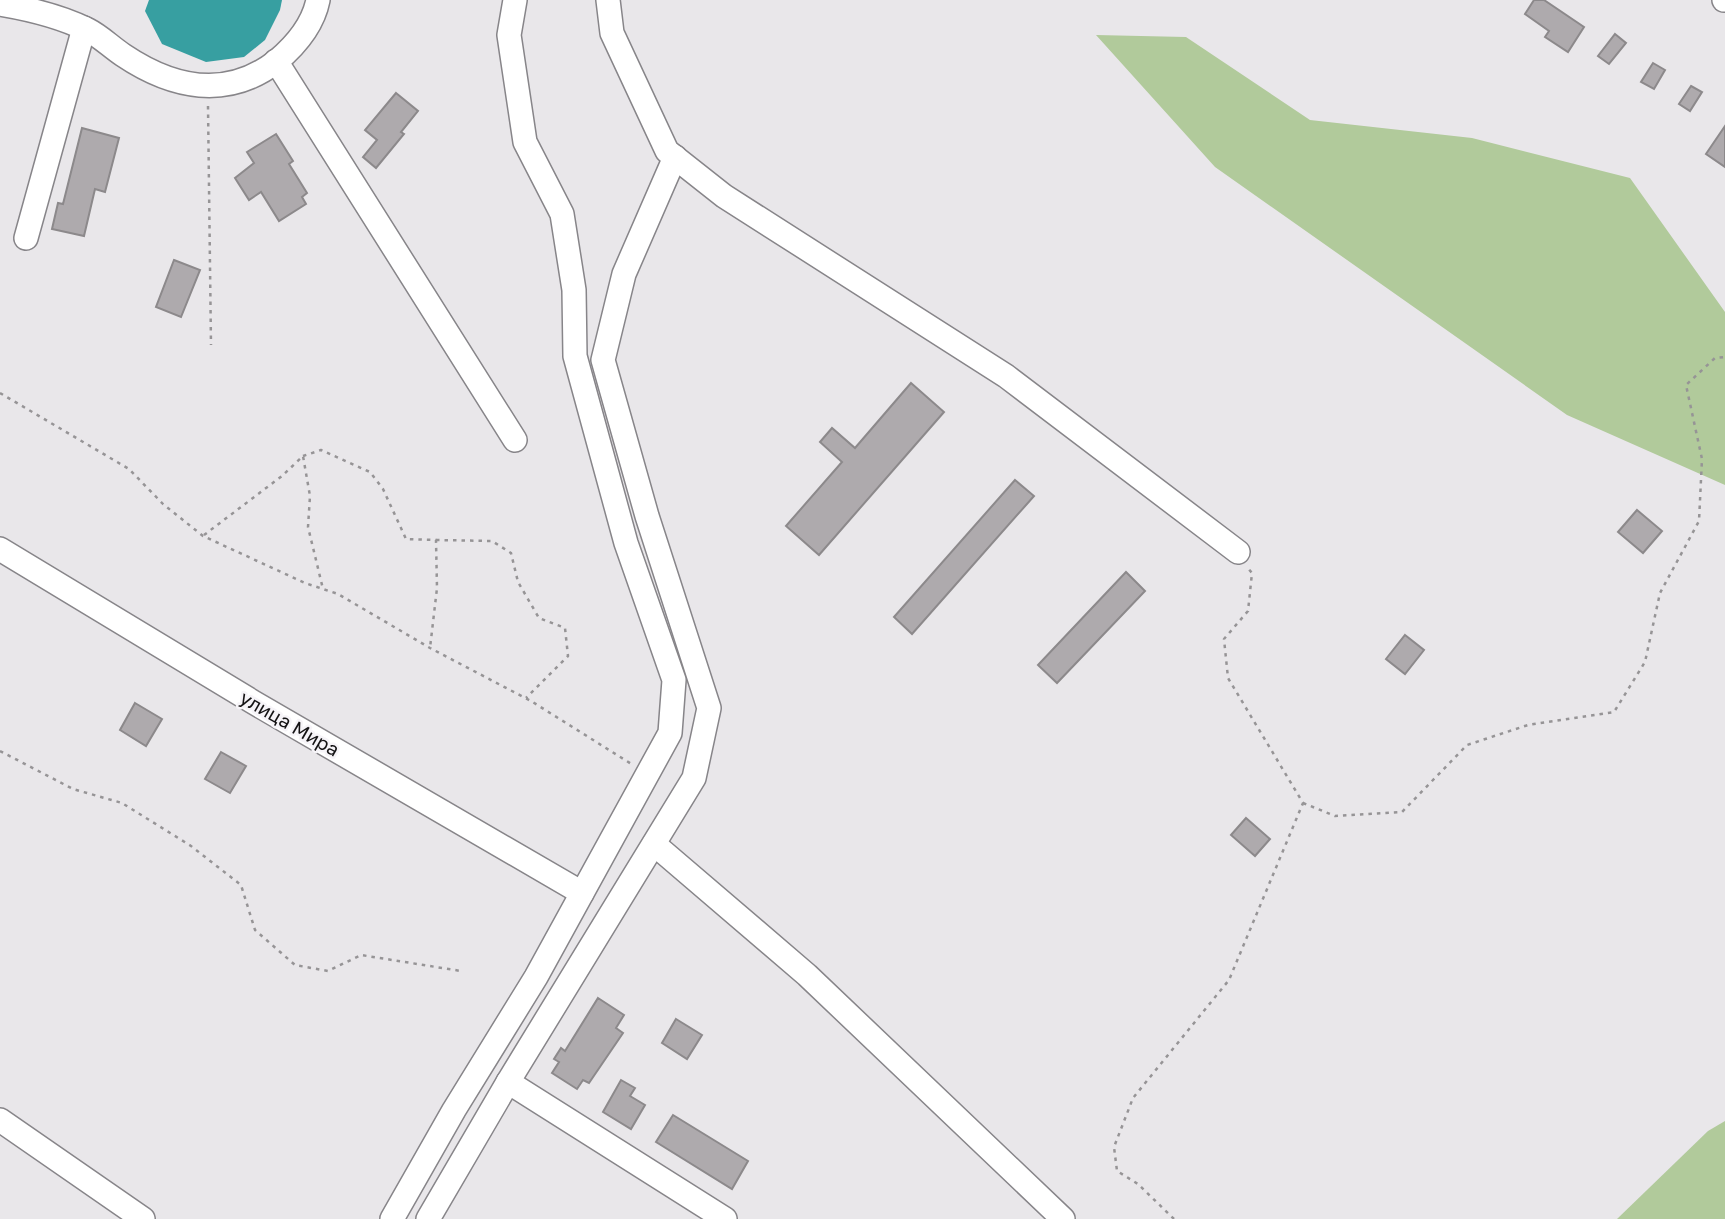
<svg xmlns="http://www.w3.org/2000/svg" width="1725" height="1219" font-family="'Golos Text',sans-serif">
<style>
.green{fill:#b1ca9b}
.water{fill:#379fa1}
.building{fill:#aeaaad;stroke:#8c898b;stroke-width:2}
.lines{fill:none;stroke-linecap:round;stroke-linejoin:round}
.minor-casing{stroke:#878589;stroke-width:26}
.path{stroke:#969496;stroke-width:2.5;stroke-dasharray:3.5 5;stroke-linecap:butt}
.minor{stroke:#fff;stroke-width:23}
.labels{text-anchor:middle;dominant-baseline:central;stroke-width:5;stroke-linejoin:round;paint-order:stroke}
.street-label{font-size:19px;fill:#141314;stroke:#f6f4f8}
</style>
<rect width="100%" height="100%" fill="#e9e7ea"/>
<g class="green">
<polygon points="1096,35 1186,37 1310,120 1472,138 1630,178 1725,312 1725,485 1567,415 1215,167"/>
<polygon points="1725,1121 1725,1219 1617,1219 1708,1131"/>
</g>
<polygon class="water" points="149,0 282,0 280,10 265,40 244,57 206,62 162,44 145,11"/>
<g class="building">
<polygon points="1534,0 1544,0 1584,27 1568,52 1545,37 1549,31 1525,14"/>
<polygon points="1615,34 1626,43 1609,64 1598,56"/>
<polygon points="1653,63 1665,70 1654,89 1641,82"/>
<polygon points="1691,86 1702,92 1690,111 1679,104"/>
<polygon points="396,93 418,111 401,132 404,134 376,168 363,157 377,140 365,130"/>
<polygon points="1725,126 1725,167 1706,154"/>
<polygon points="82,128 119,138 105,192 95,189 84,236 52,229 58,203 63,204"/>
<polygon points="276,134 293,161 289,164 307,193 302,197 306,204 279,221 261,192 249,200 235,178 254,163 247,152"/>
<polygon points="174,260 200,270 181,317 156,307"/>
<polygon points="911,383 944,412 819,555 786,526 842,462 820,442 832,428 855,448"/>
<polygon points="1015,480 1034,496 912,634 894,617"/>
<polygon points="1637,510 1662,531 1643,553 1618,532"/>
<polygon points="1126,572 1145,591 1057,683 1038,665"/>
<polygon points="1405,635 1424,650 1405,674 1386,659"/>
<polygon points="135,703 162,719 146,746 120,730"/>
<polygon points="221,752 246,766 230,793 205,779"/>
<polygon points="1246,818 1270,839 1255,856 1231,835"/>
<polygon points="598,998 624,1015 616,1028 623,1033 589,1083 583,1080 577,1089 552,1073 559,1062 554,1059 561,1048 565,1051"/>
<polygon points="676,1019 702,1035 687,1059 662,1043"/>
<polygon points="621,1080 635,1088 630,1096 645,1105 631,1129 603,1112"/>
<polygon points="673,1115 748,1161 732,1189 656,1142"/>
</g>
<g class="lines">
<g class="minor-casing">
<g id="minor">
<polyline points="608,0 612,33 667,151 724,196 1006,376 1238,552"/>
<polyline points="1724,0 1725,0"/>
<path d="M0,4C30,9 60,16 88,30C100,36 111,47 123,55C172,88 227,100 277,61C296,45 313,25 318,0"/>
<polyline points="276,61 515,440"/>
<polyline points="26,238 84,28"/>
<polyline points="0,549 253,702 582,893"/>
<polyline points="654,844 807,975 1063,1219"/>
<polyline points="508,1082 725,1219"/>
<polyline points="0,1120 143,1219"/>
<polyline points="392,1219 454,1110 536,977 670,733 674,680 626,543 575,356 574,290 562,214 525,142 509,35 515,0"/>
<polyline points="428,1219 508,1082 694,778 709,708 647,516 603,360 624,274 675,157"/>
</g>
</g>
<g class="path">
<polyline points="208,106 211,345"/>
<polyline points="0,393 129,469 163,504 203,536 305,583 338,594 430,648 531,701 633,765"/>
<polyline points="303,456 321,450 370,472 383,489 406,539 436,540 437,588 430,648"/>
<polyline points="204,535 282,476 303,456 310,496 308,527 323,589"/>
<polyline points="436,540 492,541 511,553 518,582 539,618 565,628 568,656 526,698"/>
<polyline points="0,751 73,789 122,803 191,846 241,885 255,930 295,965 328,971 361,955 461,971"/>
<polyline points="1303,803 1335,816 1402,812 1467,745 1528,725 1614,712 1645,662 1660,593 1699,521 1702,459 1686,385 1715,358 1725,357"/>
<polyline points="1174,1219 1138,1184 1117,1171 1114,1147 1133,1098 1229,980 1303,803 1228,678 1224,639 1248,611 1252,573 1247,567"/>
</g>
<use href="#minor" class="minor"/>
</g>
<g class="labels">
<g class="street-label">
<text transform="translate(290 723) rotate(30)">улица Мира</text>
</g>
</g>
</svg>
